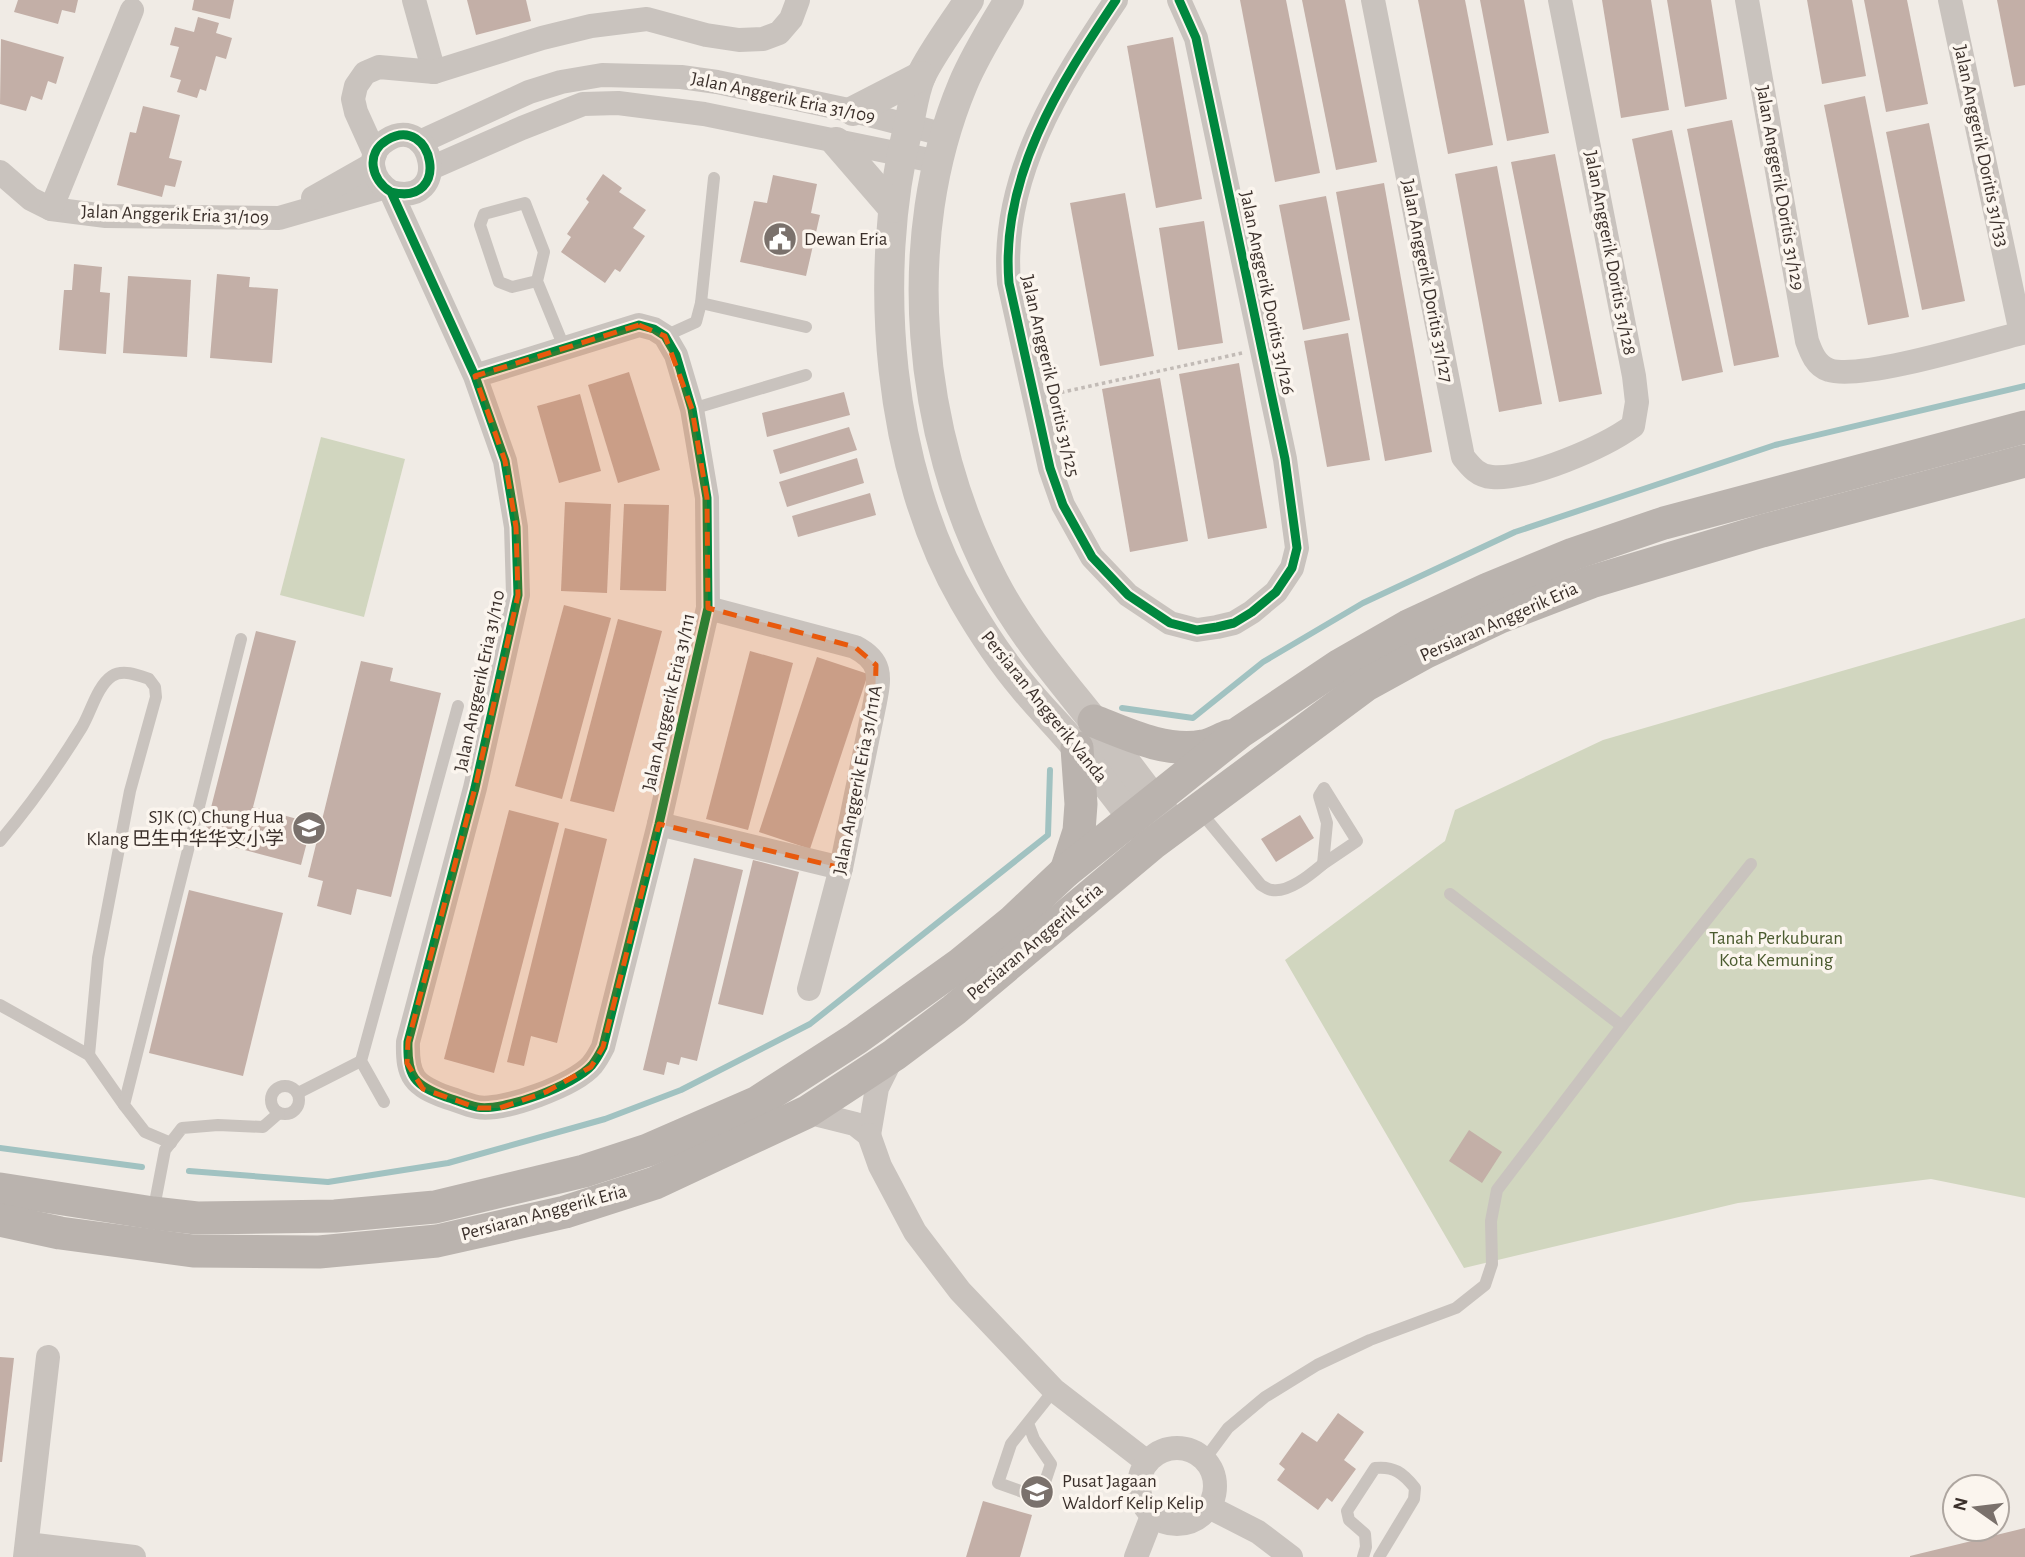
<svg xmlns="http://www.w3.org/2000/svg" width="2025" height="1557" font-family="'Alegreya Sans','Noto Sans SC',sans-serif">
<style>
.green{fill:#d1d6bf}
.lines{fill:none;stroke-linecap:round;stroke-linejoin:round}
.stream{stroke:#a1c2c1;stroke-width:6}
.building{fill:#c3afa7}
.path{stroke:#c2bbb6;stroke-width:3.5;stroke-dasharray:3.5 3.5;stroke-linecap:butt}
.service{stroke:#c9c3be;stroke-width:12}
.minor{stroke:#c9c3be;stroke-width:24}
.tertiary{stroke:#c9c3be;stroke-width:30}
.secondary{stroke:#bab3ae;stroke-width:33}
.cycleway-casing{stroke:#fbf5ee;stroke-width:13}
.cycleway{stroke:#00873e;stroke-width:9}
.marked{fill:#e8590c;fill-opacity:0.2;stroke:#e8590c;stroke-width:5;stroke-dasharray:14 9;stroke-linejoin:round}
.labels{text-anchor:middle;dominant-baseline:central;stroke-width:7;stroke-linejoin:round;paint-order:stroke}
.street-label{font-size:19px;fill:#3b302b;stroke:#fbf5ee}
.poi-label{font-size:19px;fill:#3b302b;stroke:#fbf5ee;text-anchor:start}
.park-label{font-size:19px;fill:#4a5a2e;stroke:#fbf5ee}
</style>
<rect width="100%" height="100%" fill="#f0ebe5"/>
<g class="green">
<polygon points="321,437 405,459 364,617 280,595"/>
<polygon points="2025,618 2025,1198 1931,1179 1738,1203 1464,1268 1285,960 1445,841 1455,810 1603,740"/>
</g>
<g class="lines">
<g class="stream">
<polyline points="1122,708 1193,718 1263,662 1363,603 1515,532 1775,445 2025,386"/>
<polyline points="0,1148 142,1167"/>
<polyline points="189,1171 328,1182 448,1163 605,1119 681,1090 810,1024 1048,835 1050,770"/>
</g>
</g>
<g class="building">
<polygon points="18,0 78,0 75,13 62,10 58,24 14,12"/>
<polygon points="194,0 234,0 230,19 192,10"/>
<polygon points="467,0 526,0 531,21 476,35"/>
<polygon points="1240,0 1286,0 1320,173 1275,182"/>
<polygon points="1302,0 1345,0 1377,162 1336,170"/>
<polygon points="1418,0 1465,0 1493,145 1448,154"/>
<polygon points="1480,0 1524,0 1549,133 1507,141"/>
<polygon points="1602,0 1651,0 1669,110 1621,118"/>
<polygon points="1667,0 1711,0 1727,99 1685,107"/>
<polygon points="1807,0 1852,0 1866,76 1822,84"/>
<polygon points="1864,0 1907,0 1928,104 1886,112"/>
<polygon points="1997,0 2025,0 2025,85 2014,87"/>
<polygon points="198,17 219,23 216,33 232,38 226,59 216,56 206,91 200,89 197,98 177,92 181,80 170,77 179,47 170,45 175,27 194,32"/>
<polygon points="1173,37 1202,199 1156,208 1127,46"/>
<polygon points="1,39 64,57 56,84 48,81 42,100 31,96 26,111 0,104"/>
<polygon points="1865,96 1909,317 1868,325 1824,105"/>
<polygon points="143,106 180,115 169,158 182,161 175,187 165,185 162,197 117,185 130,132 136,133"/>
<polygon points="1732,120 1779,357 1734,366 1687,129"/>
<polygon points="1929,123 1965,301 1922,310 1886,132"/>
<polygon points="1672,130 1723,372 1682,381 1632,139"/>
<polygon points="1555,154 1602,394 1559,402 1511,162"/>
<polygon points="1497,166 1542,404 1499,412 1455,174"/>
<polygon points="603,174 622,188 619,192 646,210 633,228 645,236 620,272 615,269 605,283 561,252 571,237 567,234 589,202 586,199"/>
<polygon points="773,175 817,184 811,213 820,215 806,276 740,262 754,201 767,203"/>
<polygon points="1384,183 1432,452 1385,461 1336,192"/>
<polygon points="1125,193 1154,356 1100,366 1070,203"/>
<polygon points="1326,196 1350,320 1303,330 1279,205"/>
<polygon points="1204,221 1223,343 1178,350 1159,228"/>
<polygon points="74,264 102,267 100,292 110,293 106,354 59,350 64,290 72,290"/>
<polygon points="217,274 250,277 249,287 278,289 272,363 210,358"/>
<polygon points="128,276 191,280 187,357 123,353"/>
<polygon points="1348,333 1370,460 1327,467 1304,341"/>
<polygon points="1239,363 1267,528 1208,539 1179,374"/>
<polygon points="629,372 660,470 618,483 588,385"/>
<polygon points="1160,378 1188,541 1130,552 1102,389"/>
<polygon points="844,392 850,415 767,437 762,413"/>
<polygon points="580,394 601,471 559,483 537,406"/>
<polygon points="849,427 857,450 780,474 773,450"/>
<polygon points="857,458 864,483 787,507 779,482"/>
<polygon points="870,493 876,515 798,537 792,516"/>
<polygon points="565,502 611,504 607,593 561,591"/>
<polygon points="624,504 669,505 666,591 620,590"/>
<polygon points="564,605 611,618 562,799 515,786"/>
<polygon points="618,619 662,631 614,812 570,801"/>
<polygon points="256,631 296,641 253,807 312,823 301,865 203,839"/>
<polygon points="750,651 793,663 748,830 706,819"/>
<polygon points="817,657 868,674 810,849 759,832"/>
<polygon points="361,661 393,668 390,681 441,693 391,897 357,889 351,915 317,906 323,881 308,877"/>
<polygon points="509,810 559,823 494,1073 444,1059"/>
<polygon points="1300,815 1314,838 1276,862 1261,839"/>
<polygon points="565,828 607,839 557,1043 531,1036 524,1066 507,1062"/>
<polygon points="694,858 743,870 697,1061 681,1057 679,1065 667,1062 664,1075 643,1070"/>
<polygon points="753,860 799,872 763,1015 718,1004"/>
<polygon points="189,890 283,913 243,1076 149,1053"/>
<polygon points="1469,1130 1502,1152 1482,1183 1449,1161"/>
<polygon points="0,1357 14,1358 2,1462 0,1462"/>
<polygon points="1338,1413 1364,1432 1344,1460 1356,1469 1332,1502 1327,1498 1318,1510 1277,1480 1285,1469 1279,1464 1302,1432 1317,1442"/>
<polygon points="983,1501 1032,1515 1020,1557 966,1557"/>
<polygon points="2025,1528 2025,1557 1910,1557 1910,1556"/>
</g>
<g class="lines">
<polyline class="path" points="1054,394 1242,353"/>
<g class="service">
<polyline points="537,281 512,287 499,282 480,225 484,214 525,203 544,252 537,281 564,347"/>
<polyline points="701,303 806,327"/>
<polyline points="665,336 696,322 701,303 714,178"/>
<polyline points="692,409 806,375"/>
<polygon points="1324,788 1357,841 1323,864 1327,823 1319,796"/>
<path d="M1199,810L1261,885C1265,887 1268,890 1272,890C1289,893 1311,874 1323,864"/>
<path d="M0,841C30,806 58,766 82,727C91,712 97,686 112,676C123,669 138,675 149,679L155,687L156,697L130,791L98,958L89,1055"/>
<polyline points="1450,894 1622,1026"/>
<polyline points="0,1005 89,1055 124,1105"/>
<circle cx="285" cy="1100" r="14"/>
<polyline points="298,1093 361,1061"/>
<polyline points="384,1102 361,1061 458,706"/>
<polyline points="171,1143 145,1132 124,1105 241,639"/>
<polyline points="153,1213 165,1150 182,1128 218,1125 263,1127 279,1113"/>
<polyline points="1028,1423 1034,1439 1051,1464 1041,1494 1034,1496 998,1483 1011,1444 1054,1390"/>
<polyline points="1205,1459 1228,1428 1265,1397 1317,1365 1370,1340 1456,1308 1485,1285 1492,1264 1491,1221 1497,1190 1622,1026 1751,864"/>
<path d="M1363,1557L1366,1547L1365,1534L1349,1520L1347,1511L1375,1468C1394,1466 1403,1473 1415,1488L1414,1499L1379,1557"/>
</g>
<g class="minor">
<polyline points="414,0 434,72"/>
<path d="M1116,0C1059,85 1000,177 1009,283L1050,468L1063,505L1092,557L1128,595L1170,623L1197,630L1217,627L1234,623L1252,612L1276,592L1292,568L1297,548L1285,459L1196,38L1179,0"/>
<path d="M1373,0L1463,457C1471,467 1478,476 1492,477C1529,480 1604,447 1633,426L1637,402L1634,376L1560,0"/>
<path d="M1747,0L1807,341C1811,352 1816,366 1829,370C1861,381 1986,342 2025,332"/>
<polyline points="1950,0 2021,333"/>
<polyline points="420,142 529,92 561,82 602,75 681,77 717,82 853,111 946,135"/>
<polyline points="375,154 356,112 353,99 356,86 365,73 379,67 434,72 542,38 591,26 647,19 706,35 739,40 763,39 779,33 791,19 798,0"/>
<polyline points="431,168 522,128 583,104 618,103 704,114 939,162"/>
<polyline points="0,172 31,199 51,209 106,216 279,218 383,188"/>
<path d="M391,192C453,208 433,112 387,140C365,153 371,180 391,192L475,376L505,461L516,527L518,595L475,788L408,1042C407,1077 414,1085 446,1097C456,1100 467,1105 477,1107C503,1112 575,1085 592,1065C596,1060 600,1053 603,1047L659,824L708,608L707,498L692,409L676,355L665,336L654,329L639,325L475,376"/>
<polyline points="313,198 373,164"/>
<polyline points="51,209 132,10"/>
<path d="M708,608L855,647C882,661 880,676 875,702L841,868L809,989"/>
<polyline points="659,824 841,868"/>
<polyline points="807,1112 855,1124 869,1135 877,1088 893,1056"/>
<polyline points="869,1135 880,1166 915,1232 960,1291 1054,1390 1147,1462"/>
<circle cx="1177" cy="1486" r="38"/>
<polyline points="1209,1507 1258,1532 1291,1557"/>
<polyline points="27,1544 134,1557"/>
<polyline points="25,1557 48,1357"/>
<polyline points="1136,1557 1152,1516"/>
</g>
<g class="tertiary">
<path d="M969,0C955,22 931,54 921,76C914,92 912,111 908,128C871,274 888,470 964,601C982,632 1001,661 1024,688C1041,709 1060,727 1077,748C1101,776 1123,806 1146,835"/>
<path d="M1009,0C993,27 975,55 963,84C898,239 917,434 994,582C1020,632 1057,675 1092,719C1119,752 1143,787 1170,820"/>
<polyline points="853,111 921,76"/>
<polyline points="836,142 893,208"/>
</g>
<g class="secondary">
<path d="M1094,721C1127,734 1166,753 1203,746C1211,745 1221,739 1229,736"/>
<polyline points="1066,871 1079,831 1081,804 1077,748"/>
<polyline points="0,1189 153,1213 197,1218 335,1216 435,1207 584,1171 648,1150 756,1103 857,1038 959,965 1013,921 1066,871 1240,732 1340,665 1408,626 1488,589 1573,554 1664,523 2025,427"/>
<polyline points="0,1220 60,1233 193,1251 319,1252 437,1241 565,1212 655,1183 807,1112 894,1055 954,1010 1152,844 1366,685 1426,652 1500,617 1591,582 1762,531 2025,461"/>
</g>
<g class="cycleway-casing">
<g id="cycleway">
<path d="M1116,0C1059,85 1000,177 1009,283L1050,468L1063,505L1092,557L1128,595L1170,623L1197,630L1217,627L1234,623L1252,612L1276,592L1292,568L1297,548L1285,459L1196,38L1179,0"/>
<path d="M391,192C453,208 433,112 387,140C365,153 371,180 391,192L475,376L505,461L516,527L518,595L475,788L408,1042C407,1077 414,1085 446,1097C456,1100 467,1105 477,1107C503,1112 575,1085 592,1065C596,1060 600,1053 603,1047L659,824L708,608L707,498L692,409L676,355L665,336L654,329L639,325L475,376"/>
</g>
</g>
<use href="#cycleway" class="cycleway"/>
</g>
<path class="marked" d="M639,325L665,336L692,409L707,498L708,608L855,647L876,665L875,702L841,868L659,824L603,1047L591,1067L546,1092L500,1108H478L423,1089L407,1063L408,1042L475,788L518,595L516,527L505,461L475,376Z"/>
<defs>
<g id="civic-disc" transform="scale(1.75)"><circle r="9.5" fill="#7a716c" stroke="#fbf5ee"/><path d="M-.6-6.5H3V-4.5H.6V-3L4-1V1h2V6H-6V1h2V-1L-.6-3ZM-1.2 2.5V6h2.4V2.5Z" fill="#fff"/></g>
<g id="school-disc" transform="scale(1.75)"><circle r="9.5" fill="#7a716c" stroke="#fbf5ee"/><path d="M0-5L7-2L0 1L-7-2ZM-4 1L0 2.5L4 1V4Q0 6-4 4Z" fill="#fff"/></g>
</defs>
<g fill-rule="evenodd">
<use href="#civic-disc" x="780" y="239"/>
<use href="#school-disc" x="309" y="828"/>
<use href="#school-disc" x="1037" y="1492"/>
</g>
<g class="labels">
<g class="street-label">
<text transform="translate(783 98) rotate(12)">Jalan Anggerik Eria 31/109</text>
<text transform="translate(1981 146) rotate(78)">Jalan Anggerik Doritis 31/133</text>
<text transform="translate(1780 188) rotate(80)">Jalan Anggerik Doritis 31/129</text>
<text transform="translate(175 215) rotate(2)">Jalan Anggerik Eria 31/109</text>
<text transform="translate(1610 253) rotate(79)">Jalan Anggerik Doritis 31/128</text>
<text transform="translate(1427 281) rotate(79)">Jalan Anggerik Doritis 31/127</text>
<text transform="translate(1267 293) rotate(78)">Jalan Anggerik Doritis 31/126</text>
<text transform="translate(1050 376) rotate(77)">Jalan Anggerik Doritis 31/125</text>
<text transform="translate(1499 622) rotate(-24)">Persiaran Anggerik Eria</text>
<text transform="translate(480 681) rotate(-78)">Jalan Anggerik Eria 31/110</text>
<text transform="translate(669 702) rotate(-77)">Jalan Anggerik Eria 31/111</text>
<text transform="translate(1044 707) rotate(51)">Persiaran Anggerik Vanda</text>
<text transform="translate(858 780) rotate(-79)">Jalan Anggerik Eria 31/111A</text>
<text transform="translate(1035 942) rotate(-40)">Persiaran Anggerik Eria</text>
<text transform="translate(544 1213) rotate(-15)">Persiaran Anggerik Eria</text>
</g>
<g class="poi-label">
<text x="804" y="239">Dewan Eria</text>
<text x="284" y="817" text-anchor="end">SJK (C) Chung Hua<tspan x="284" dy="22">Klang 巴生中华华文小学</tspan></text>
<text x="1062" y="1481">Pusat Jagaan<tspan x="1062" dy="22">Waldorf Kelip Kelip</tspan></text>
</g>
<g class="park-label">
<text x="1776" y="938">Tanah Perkuburan<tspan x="1776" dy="22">Kota Kemuning</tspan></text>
</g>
</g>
<g transform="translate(1976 1508) rotate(284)"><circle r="33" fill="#fbf5ee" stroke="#aea6a0" stroke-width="2"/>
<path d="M0-5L12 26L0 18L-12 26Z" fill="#7a716c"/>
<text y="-10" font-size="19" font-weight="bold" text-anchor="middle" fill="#3b302b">N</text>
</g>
</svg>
